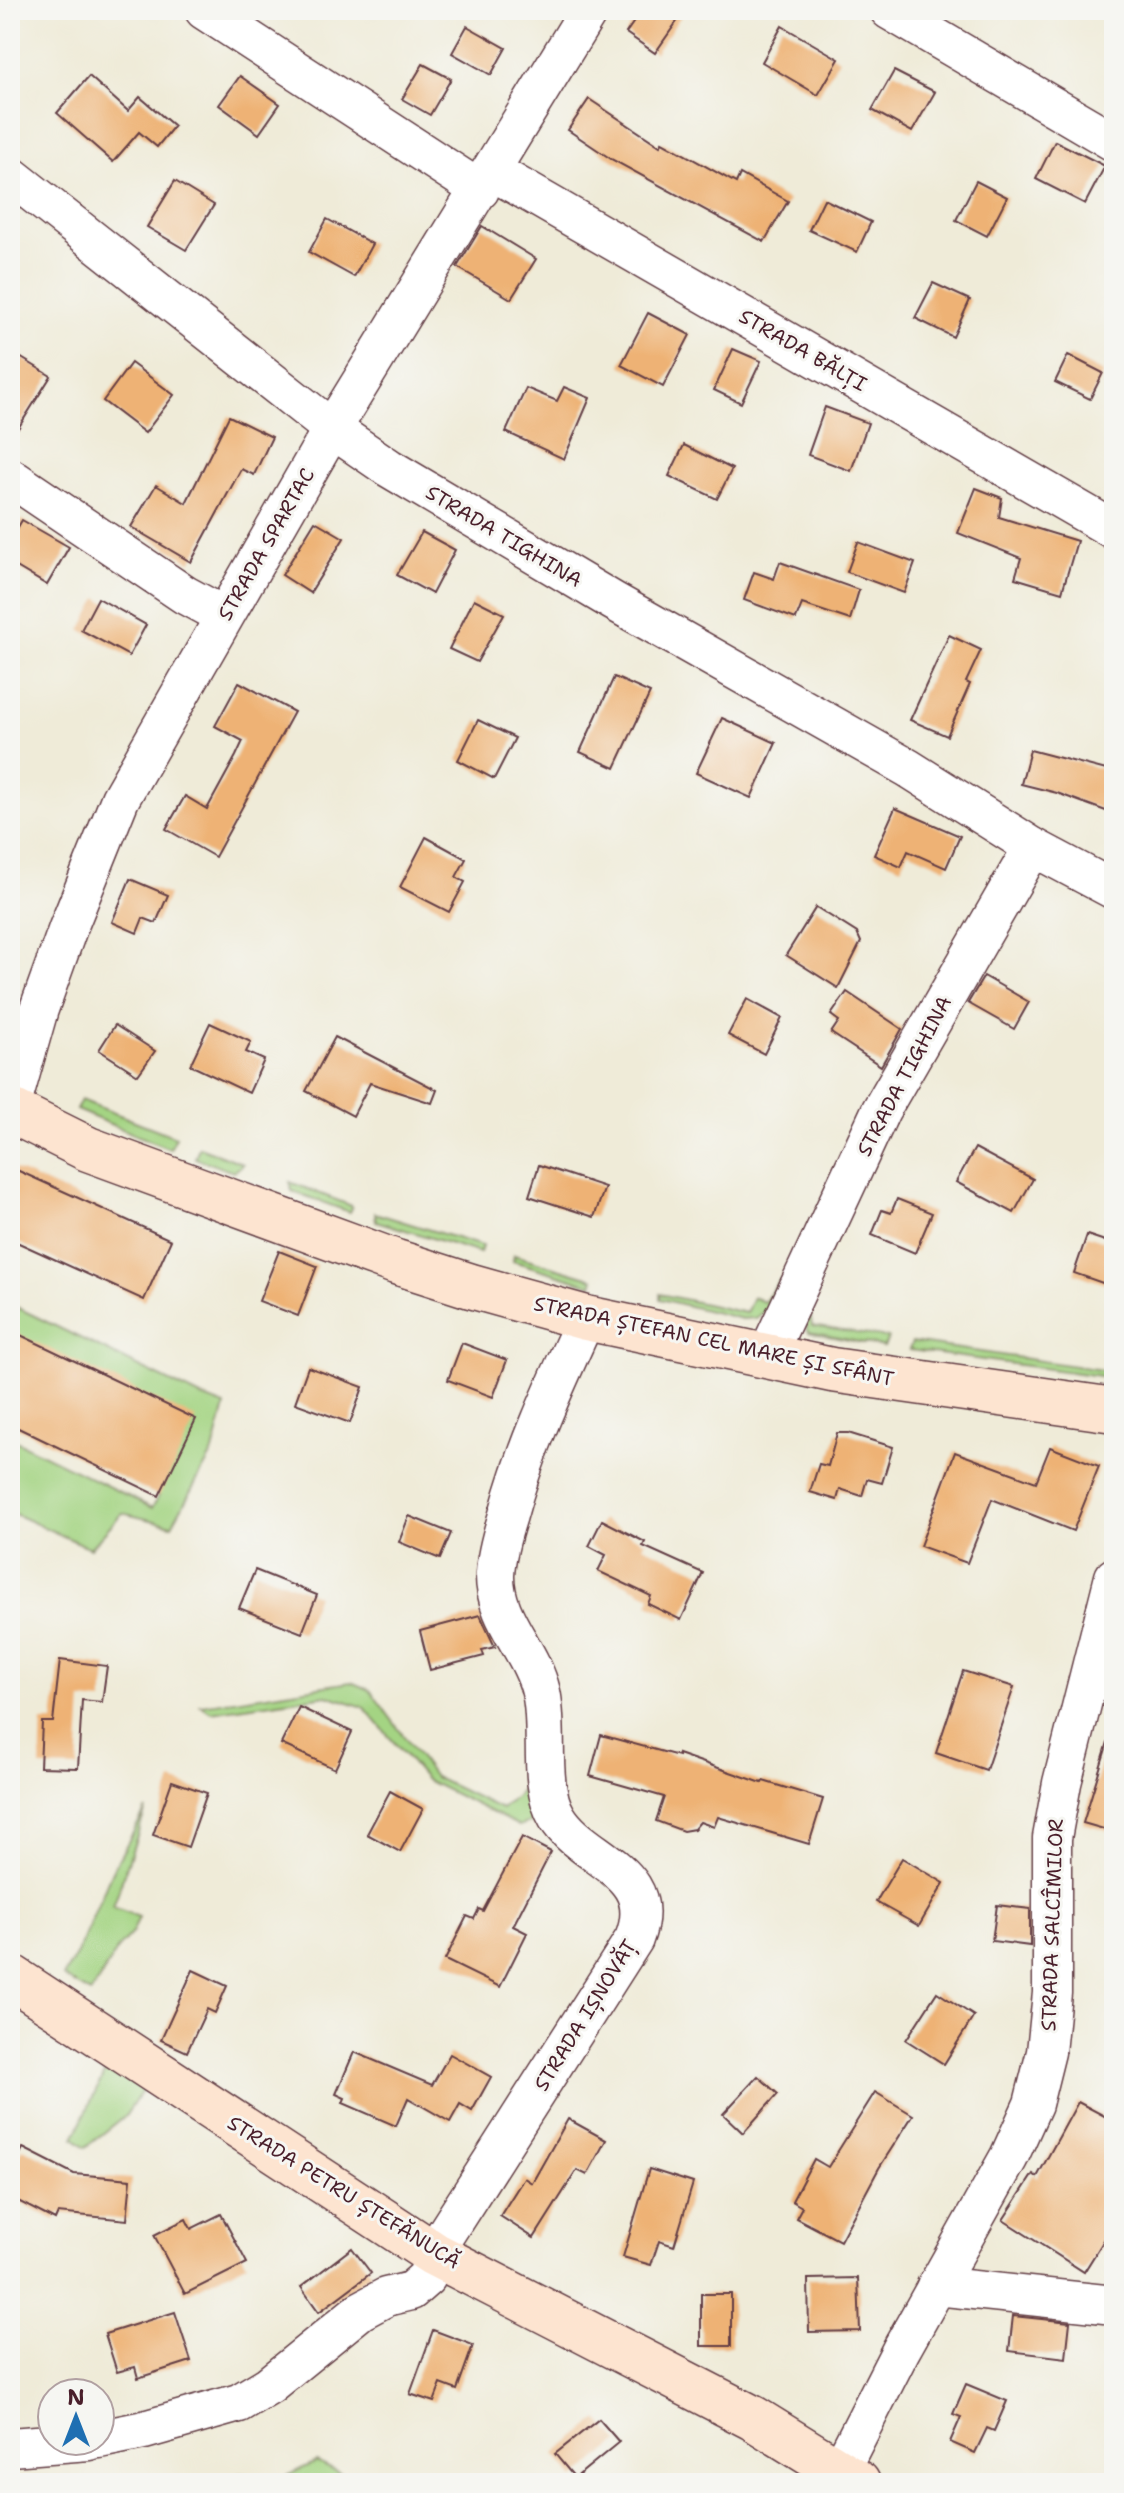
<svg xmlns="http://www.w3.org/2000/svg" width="1124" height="2493" font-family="'Shantell Sans',sans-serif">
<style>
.green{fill:#a4d483;stroke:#777a57;stroke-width:2}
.building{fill:#eeb274}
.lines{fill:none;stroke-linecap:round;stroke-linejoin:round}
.street-casing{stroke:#633e45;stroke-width:41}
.secondary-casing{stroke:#633e45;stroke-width:47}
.street{stroke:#fff;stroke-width:38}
.secondary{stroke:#fde4d0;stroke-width:44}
.labels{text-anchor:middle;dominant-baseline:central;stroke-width:6;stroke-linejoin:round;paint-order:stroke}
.street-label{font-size:20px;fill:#4a1f2b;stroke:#f6f6f2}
</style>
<rect width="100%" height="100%" fill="#f6f6f2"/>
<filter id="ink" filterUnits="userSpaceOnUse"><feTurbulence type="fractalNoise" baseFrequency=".0125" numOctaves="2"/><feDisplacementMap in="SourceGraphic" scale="16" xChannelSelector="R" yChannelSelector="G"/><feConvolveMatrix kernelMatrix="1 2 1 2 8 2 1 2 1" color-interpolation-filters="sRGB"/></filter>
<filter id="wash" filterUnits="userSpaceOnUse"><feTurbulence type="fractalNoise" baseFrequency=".006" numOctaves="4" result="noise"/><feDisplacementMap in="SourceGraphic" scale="32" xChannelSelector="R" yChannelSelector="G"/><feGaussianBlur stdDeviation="1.8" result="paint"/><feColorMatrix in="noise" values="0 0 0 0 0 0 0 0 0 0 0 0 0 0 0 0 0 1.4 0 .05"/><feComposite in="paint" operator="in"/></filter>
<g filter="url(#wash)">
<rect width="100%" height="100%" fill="#efebd8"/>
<g class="green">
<polygon points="81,1100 176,1137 170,1149 76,1110"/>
<polygon points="199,1147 237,1161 243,1164 234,1172 195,1158"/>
<polygon points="290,1182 352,1206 349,1212 292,1191"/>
<polygon points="375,1213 482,1246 480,1253 376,1221"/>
<polygon points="514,1255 594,1279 592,1285 513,1261"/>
<polygon points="785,1273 779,1300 756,1318 742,1319 660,1299 660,1294 746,1313 753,1297 764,1302"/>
<polygon points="10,1304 199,1396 225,1406 213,1452 172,1525 122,1513 90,1548 10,1512 10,1438 152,1508 159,1496 10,1330"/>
<polygon points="810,1313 812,1326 888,1338 884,1347 809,1332 804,1321"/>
<polygon points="912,1342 1109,1371 1107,1377 909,1350"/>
<polygon points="351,1682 370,1690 434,1777 501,1809 522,1791 535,1769 556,1837 530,1822 519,1826 426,1780 364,1707 327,1695 211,1712 201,1705"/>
<polygon points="146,1809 113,1907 139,1917 132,1933 119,1947 91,1993 63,1977 77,1954 112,1871"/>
<polygon points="110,2061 145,2086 126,2115 86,2147 74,2138"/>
<path d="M316,2462L361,2483H234L240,2473C280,2484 279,2479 316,2462Z"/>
</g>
<g id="blocks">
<g class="building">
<polygon points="642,10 685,10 655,53 626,33"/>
<polygon points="467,26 506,48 491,75 452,53"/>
<polygon points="782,26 839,59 818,95 762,62"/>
<polygon points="423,64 451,79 430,115 402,99"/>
<polygon points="894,71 935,92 912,132 872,110"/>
<polygon points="89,76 128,111 140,97 174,126 157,147 139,132 113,162 57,113"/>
<polygon points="240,76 280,104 259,134 219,105"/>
<polygon points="589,99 660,146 662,142 736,183 740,174 788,201 764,242 611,159 568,130"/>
<polygon points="1055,141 1105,166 1085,204 1036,179"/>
<polygon points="175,181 214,205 186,250 147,227"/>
<polygon points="976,181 1007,197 987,236 956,220"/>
<polygon points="824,199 871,222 857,252 809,230"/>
<polygon points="327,219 372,244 354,277 309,252"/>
<polygon points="482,226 536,259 511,299 457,267"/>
<polygon points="933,283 970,300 953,337 915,318"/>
<polygon points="648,313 690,335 663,387 621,365"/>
<polygon points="733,349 761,361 741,403 714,390"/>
<polygon points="10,351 51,376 10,441"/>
<polygon points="1068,355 1103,373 1090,399 1055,382"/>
<polygon points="131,363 174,395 145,433 103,401"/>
<polygon points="564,387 590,398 564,459 506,432 526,388 557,401"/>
<polygon points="825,407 868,423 851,471 808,455"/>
<polygon points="229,416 272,437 254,475 241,469 191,562 131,527 156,485 186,503"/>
<polygon points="684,445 732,469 717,499 669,476"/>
<polygon points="976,488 1002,498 999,517 1077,541 1062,592 1015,578 1021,558 958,533"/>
<polygon points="22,520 69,547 47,585 10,563 10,541"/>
<polygon points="315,521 344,538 310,593 282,575"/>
<polygon points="422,532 455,550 432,594 397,575"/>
<polygon points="858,542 915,563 904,593 847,572"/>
<polygon points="780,562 859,590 850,620 802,604 796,619 744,600 754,572 774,579"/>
<polygon points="98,598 146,625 129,656 81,630"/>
<polygon points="474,599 504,614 477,662 449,649"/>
<polygon points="949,635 981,650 966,682 970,684 947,736 910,720"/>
<polygon points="614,677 650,693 615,768 580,752"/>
<polygon points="239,682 294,712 215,857 166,829 185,796 207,809 236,756 243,741 215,726"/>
<polygon points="722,718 776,743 751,798 696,773"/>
<polygon points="478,720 515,738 494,779 458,760"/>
<polygon points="1030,750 1114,772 1114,814 1057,793 1021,784"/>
<polygon points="895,808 960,836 946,868 908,851 901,867 874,855"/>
<polygon points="426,837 466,859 456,877 465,882 449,912 400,887"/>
<polygon points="130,879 168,895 156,923 143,918 137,933 112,922"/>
<polygon points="816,907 857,933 861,942 838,988 786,955"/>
<polygon points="984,976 1029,1002 1014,1029 968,1003"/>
<polygon points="847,992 902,1029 881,1066 831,1033 839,1021 831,1015"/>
<polygon points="747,999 782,1018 764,1054 728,1035"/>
<polygon points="210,1023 251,1042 246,1052 264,1060 249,1093 190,1065"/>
<polygon points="115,1025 155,1051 138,1075 99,1050"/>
<polygon points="335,1037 437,1090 432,1103 370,1083 353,1116 306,1091"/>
<polygon points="975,1148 1033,1179 1014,1213 956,1182"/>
<polygon points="539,1165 605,1187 594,1217 529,1196"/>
<polygon points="10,1167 171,1240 144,1300 10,1239"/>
<polygon points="897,1199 932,1213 915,1253 872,1235 882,1210 891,1213"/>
<polygon points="1087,1235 1114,1244 1114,1287 1074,1273"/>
<polygon points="279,1251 317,1266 298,1316 259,1301"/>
<polygon points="10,1330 196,1419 159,1496 10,1424"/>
<polygon points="462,1343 507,1360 493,1397 448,1380"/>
<polygon points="308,1367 363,1387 350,1423 295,1403"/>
<polygon points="837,1433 848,1433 893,1447 882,1483 867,1479 862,1496 840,1489 837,1500 810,1492 819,1464 828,1466"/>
<polygon points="1050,1447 1099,1466 1073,1531 992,1499 967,1563 920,1546 955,1452 1036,1482"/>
<polygon points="409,1516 451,1533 440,1559 399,1542"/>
<polygon points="602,1520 645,1542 643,1546 703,1573 681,1620 648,1604 651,1596 598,1571 606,1555 589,1546"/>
<polygon points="255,1570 317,1595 302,1633 239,1608"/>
<polygon points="480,1615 495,1647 482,1650 484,1656 430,1670 420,1631"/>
<polygon points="60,1660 107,1666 102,1702 82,1700 78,1768 40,1767 42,1722 53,1722"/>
<polygon points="963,1671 1014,1687 986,1770 936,1753"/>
<polygon points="299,1707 352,1732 335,1769 281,1744"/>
<polygon points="601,1735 678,1756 678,1754 762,1783 763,1781 823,1799 809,1844 718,1817 714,1827 700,1822 694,1829 683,1831 656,1821 664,1797 590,1776"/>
<polygon points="1108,1742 1114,1742 1114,1832 1083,1823"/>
<polygon points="172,1781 207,1793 188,1847 153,1835"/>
<polygon points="390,1791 423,1809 400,1852 367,1834"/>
<polygon points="522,1837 551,1852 513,1926 527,1933 500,1987 445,1960 467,1916 474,1919 479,1909 483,1911"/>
<polygon points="902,1858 944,1883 919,1926 876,1902"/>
<polygon points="997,1905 1030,1909 1030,1946 992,1941"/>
<polygon points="193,1970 227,1986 215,2013 207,2009 187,2052 161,2040"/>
<polygon points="937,1992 974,2016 944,2064 906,2040"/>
<polygon points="354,2052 432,2085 450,2054 491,2077 472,2111 460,2104 450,2122 408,2098 396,2126 343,2103 345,2098 336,2094"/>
<polygon points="758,2076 778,2094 743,2133 723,2114"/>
<polygon points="875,2092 913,2115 879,2168 840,2241 796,2218 802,2207 792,2201 814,2159 828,2167"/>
<polygon points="1078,2102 1114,2121 1114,2224 1084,2272 1003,2220 1033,2174 1037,2177"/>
<polygon points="568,2119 606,2140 587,2175 577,2170 534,2238 500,2216 524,2178 532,2183"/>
<polygon points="23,2148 74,2174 131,2179 127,2220 58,2213 55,2220 10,2197 10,2174"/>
<polygon points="649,2169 693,2183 674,2246 659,2241 651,2265 623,2257"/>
<polygon points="221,2214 247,2263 185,2294 154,2235 186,2219 191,2229"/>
<polygon points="352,2248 371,2273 319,2312 301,2287"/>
<polygon points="858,2278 860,2331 809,2332 808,2279"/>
<rect x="701" y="2294" width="30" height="52"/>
<polygon points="175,2312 191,2361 138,2378 135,2367 117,2372 105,2334"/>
<polygon points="1013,2316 1070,2322 1066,2358 1009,2351"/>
<polygon points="433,2330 473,2345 457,2390 441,2384 434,2402 410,2394"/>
<polygon points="966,2384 1007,2401 994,2431 987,2428 975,2453 950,2442 961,2417 953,2414"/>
<polygon points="599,2419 619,2442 575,2478 555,2454"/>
</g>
</g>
</g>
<g filter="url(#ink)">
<use href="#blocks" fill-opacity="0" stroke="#633e45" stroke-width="2"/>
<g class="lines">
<g class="street-casing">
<g id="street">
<polyline points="204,10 480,190"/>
<polyline points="889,10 1114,142"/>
<polyline points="492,171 1114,530"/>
<polyline points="10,175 332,429 389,468 613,601 908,768 1033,847 1114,890"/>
<polyline points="10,477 185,595 224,616"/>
<polyline points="10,1111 39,1009 68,928 120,799 332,429 589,10"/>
<polyline points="767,1355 881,1110 1033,847"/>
<polyline points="936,2286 1114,2305"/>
<path d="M100,2439L144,2430L239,2403L269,2385L360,2311L386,2297L411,2291L427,2277L434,2254L446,2233L634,1939C661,1870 583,1861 557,1817C537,1783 550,1730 541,1692C531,1649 494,1620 495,1574C496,1554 502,1534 508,1515C526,1447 557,1382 586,1318"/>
<polyline points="10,2447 89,2441"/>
<polyline points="840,2470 901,2350 1009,2157 1033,2104 1046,2052 1052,1993 1052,1838 1062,1783 1114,1577"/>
</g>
</g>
<g class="secondary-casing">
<g id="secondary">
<polyline points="10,1110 88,1149 396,1262 471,1286 586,1318 832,1370 1114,1410"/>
<polyline points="10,1976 434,2254 753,2418 858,2483"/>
</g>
</g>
<use href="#street" class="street"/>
<use href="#secondary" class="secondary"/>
</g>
</g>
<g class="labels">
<g class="street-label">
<text transform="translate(803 350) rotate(30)">STRADA BĂLȚI</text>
<text transform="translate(504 536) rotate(31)">STRADA TIGHINA</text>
<text transform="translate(266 544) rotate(-60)">STRADA SPARTAC</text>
<text transform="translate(904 1076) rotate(-62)">STRADA TIGHINA</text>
<text transform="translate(714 1341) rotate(12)">STRADA ȘTEFAN CEL MARE ȘI SFÂNT</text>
<text transform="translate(1052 1925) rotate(-88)">STRADA SALCÎMILOR</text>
<text transform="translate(585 2015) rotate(-58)">STRADA IȘNOVĂȚ</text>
<text transform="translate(344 2192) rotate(32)">STRADA PETRU ȘTEFĂNUCĂ</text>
</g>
</g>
<rect width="1124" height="2493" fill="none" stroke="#f6f6f2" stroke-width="40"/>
<g transform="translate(76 2417)"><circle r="38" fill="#f6f6f2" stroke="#b1a0a2" stroke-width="2"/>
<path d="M0-6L14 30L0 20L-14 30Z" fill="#1f6fb2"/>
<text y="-12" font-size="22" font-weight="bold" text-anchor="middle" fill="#4a1f2b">N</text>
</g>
</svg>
